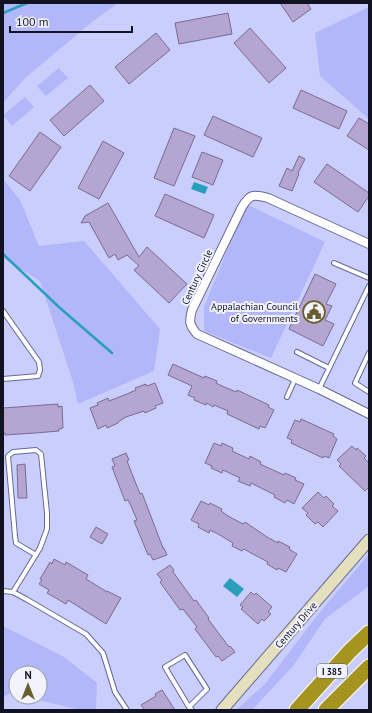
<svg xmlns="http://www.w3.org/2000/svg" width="372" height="713" font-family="'PT Sans',sans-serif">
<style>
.green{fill:#b1b7f8}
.water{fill:#2a9ebd}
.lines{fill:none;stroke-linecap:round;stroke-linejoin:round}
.stream{stroke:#2a9ebd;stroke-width:2.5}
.building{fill:#b4a6d1;stroke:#796b93}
.lane-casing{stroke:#666a92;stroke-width:6}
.street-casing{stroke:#666a92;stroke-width:10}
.secondary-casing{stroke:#666a92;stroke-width:13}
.highway-casing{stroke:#fff;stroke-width:17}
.lane{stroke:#fff;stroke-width:4}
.street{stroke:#fff;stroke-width:8}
.secondary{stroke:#e4dfbc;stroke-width:11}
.highway{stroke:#a5941f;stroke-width:15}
.labels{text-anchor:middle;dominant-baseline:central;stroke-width:4;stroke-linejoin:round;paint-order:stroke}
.shield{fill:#f1f2fc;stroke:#545563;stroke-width:1}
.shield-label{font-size:9px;font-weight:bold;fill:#111222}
.street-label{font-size:10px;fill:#111222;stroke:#f1f2fc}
.poi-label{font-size:10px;fill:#111222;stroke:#f1f2fc;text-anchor:end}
</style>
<rect width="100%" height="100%" fill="#cacefc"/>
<g class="green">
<polygon points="3,3 118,3 92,22 25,78 3,103"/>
<polygon points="369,7 369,119 320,76 315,33"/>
<polygon points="59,68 68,78 46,96 37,86"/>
<polygon points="25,97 34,107 12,126 3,115"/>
<polygon points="3,179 20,200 39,246 84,241 160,329 154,371 78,404 73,382 40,281 3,258"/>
<polygon points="246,204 325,242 271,358 204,331 204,307"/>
<polygon points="369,554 369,586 325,619 293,666 252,710 236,710 265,684 316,617"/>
<polygon points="3,626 64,657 97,683 96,710 80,710 26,697 40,697 40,673 16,673 16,695 11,693 3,697"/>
</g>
<g class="water">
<polygon points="194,182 208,187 205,194 191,189"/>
<polygon points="230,578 244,589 237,597 223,586"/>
</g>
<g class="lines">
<g class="stream">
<polyline points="3,13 27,3"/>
<polyline points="3,254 60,308 112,353"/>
</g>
</g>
<g class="building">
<polygon points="280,3 307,3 311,9 293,22"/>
<polygon points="228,13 232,34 179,44 175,23"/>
<polygon points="250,28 286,68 269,83 234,43"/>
<polygon points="156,33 170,50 129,84 115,67"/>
<polygon points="90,85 104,101 64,136 50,120"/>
<polygon points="301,90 347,111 339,129 293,108"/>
<polygon points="213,116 262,138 253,157 204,135"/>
<polygon points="359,118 369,124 369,150 347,136"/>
<polygon points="174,128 195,136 174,186 154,178"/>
<polygon points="40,132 61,147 30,191 9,176"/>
<polygon points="103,141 124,153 99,199 78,188"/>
<polygon points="202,152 223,160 213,185 192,177"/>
<polygon points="299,156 305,159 298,173 299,174 292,191 279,186 287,168 292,171"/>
<polygon points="327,164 369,193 369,196 358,212 314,182"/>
<polygon points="165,194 214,215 204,238 155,216"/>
<polygon points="108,203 139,257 147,247 187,284 169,303 134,270 139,266 127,255 118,260 115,254 109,258 89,222 81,223 85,216"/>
<polygon points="315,274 336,284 326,304 332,306 325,320 334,324 323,346 289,329"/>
<polygon points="173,364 204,378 205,376 217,381 216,383 222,386 236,392 237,390 269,405 268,407 274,410 265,428 260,426 259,429 227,414 228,411 214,405 213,407 207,403 206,405 194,400 195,398 188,395 192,386 168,375"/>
<polygon points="155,383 163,403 155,406 156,408 145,413 144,411 126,417 118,422 118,423 107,428 106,425 98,429 90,408 98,405 97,403 108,398 109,401 127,394 136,390 135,388 146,384 147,386"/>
<polygon points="58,404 58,407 62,406 63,428 59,429 59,431 35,433 5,435 5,433 3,433 3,408"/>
<polygon points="301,419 334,434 333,436 337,439 329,458 324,456 323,458 291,443 292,440 287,438 295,420 300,422"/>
<polygon points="214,443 221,446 222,443 233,448 232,451 249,459 250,456 261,462 260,464 284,475 285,473 296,478 295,480 304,484 294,504 287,500 285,503 274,497 275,495 251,483 250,486 238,481 240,478 223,470 222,473 211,468 212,466 205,463"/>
<polygon points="352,446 356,450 357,448 366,456 364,458 369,463 369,487 365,491 339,466 341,464 337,460"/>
<polygon points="126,453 129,460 127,461 140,494 142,493 163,548 164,548 167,555 153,560 150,554 148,555 134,521 137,520 131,506 128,500 125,501 112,467 115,466 112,459"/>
<polygon points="25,464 27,498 18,498 17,465"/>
<polygon points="318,492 324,498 326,496 334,504 332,506 338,511 323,527 318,522 315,524 306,515 308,513 302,508"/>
<polygon points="201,501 209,505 210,503 222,509 221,511 228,516 243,524 245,522 267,537 278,543 278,541 290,547 289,549 297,554 286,572 278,568 277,570 267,564 268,562 251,553 244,549 242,551 232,546 233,543 218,534 210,530 209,533 198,527 199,524 191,520"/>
<polygon points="96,527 108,534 102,544 90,537"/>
<polygon points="54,559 65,565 66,562 88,575 86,579 107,592 107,591 121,598 106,624 68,600 66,604 47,593 49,590 39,584 42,580 40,579 46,569 50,562 52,564"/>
<polygon points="170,565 174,570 173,572 194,601 196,600 209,618 208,619 229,647 230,646 235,652 222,661 218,656 216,657 195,629 197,627 183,609 180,610 160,582 162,580 157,574"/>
<polygon points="251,592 254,595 256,593 272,607 268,612 271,614 264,621 262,619 258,624 241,609 243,607 240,605"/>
<polygon points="162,690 175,710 145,710 141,705 156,696 155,694"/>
</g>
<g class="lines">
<g class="lane-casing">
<g id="lane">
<polyline points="334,263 369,278"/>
<polyline points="3,311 39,362 40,370 38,376 3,379"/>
<polyline points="297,352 329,368"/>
<polyline points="369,353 355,383 369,392"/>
<polyline points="319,389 369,286"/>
<polyline points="287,397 295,379"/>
<polyline points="3,591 13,592 26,599 86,634 103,653 115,692 127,710"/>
<polyline points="13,592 40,548 47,529 47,513 41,454 36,450 13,452 8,456 15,536 16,543 36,555"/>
<polyline points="189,707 207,689 185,655 165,667 189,707 192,710"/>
</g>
</g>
<g class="street-casing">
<path id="street" d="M369,244L268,198C253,194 250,194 242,207L192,310C189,321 189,325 197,334L319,389L369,414"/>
</g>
<g class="secondary-casing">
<polyline id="secondary" points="222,710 369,540"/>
</g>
<g class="highway-casing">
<g id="highway">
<polyline points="297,710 350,651 369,633"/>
<polyline points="326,710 369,667"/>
</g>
</g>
<use href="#lane" class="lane"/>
<use href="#street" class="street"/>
<use href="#secondary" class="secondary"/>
<use href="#highway" class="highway"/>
</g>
<defs>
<g id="civic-ring" transform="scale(1.15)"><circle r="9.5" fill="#f1f2fc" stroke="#675f2c" stroke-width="1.5"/><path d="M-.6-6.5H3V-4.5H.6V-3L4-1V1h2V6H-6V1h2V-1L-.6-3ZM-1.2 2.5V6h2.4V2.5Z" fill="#675f2c"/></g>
</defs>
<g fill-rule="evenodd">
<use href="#civic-ring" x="314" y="312"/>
</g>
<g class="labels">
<rect class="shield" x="317" y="664" width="30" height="14" rx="3"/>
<g class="shield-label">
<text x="332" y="671">I 385</text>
</g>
<g class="street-label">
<text transform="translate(197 277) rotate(-65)">Century Circle</text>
<text transform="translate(296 625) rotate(-49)">Century Drive</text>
</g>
<g class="poi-label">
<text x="298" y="306">Appalachian Council<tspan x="298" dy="12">of Governments</tspan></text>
</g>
</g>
<rect width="372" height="713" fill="none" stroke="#111222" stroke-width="8"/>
<g transform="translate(28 685)"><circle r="19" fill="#f1f2fc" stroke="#9798a5"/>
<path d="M0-3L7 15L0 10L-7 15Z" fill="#675f2c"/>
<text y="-6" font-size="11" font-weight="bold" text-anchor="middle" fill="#111222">N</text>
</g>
<path d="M10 26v6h122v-6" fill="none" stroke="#111222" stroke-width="2"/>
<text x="16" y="26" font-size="12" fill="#111222" stroke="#f1f2fc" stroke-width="3" paint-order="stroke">100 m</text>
</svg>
